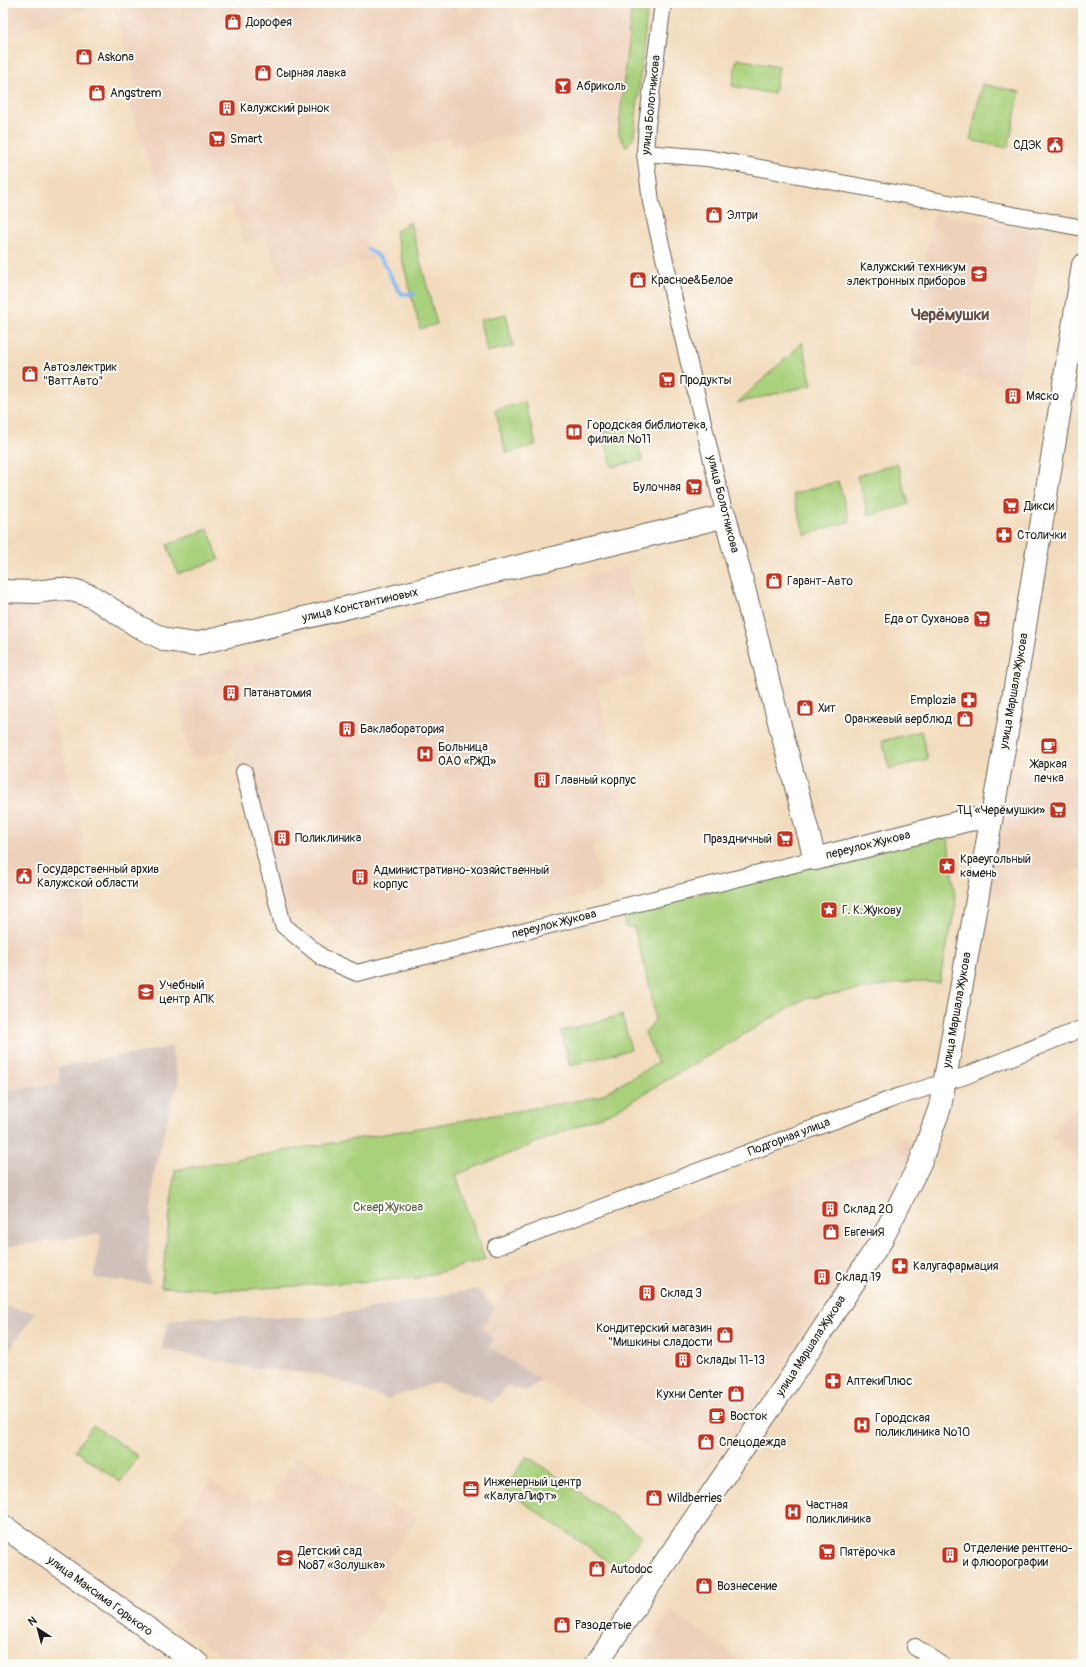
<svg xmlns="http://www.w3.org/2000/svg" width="1086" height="1667" font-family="Pangolin,sans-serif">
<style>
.built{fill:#eed1bb}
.industrial{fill:#cfc1ba}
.green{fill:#a9d07a;stroke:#62764b}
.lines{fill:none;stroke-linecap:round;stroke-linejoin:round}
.stream{stroke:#87bbf5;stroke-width:4}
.street-casing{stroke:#675f54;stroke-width:18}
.secondary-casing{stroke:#675f54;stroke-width:24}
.primary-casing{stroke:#675f54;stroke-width:24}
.street{stroke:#fff;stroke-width:16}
.secondary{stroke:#fff;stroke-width:22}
.primary{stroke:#fff;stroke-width:22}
.labels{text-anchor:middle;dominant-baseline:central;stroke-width:4;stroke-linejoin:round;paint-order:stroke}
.poi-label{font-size:12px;fill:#1c1c1c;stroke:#fdfcf7;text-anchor:start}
.street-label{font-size:12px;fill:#1c1c1c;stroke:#fdfcf7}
.park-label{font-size:12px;fill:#4d5b3d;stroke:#fdfcf7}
.district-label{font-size:16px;font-weight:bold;fill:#664e48;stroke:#fdfcf7}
</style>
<rect width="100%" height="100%" fill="#fdfcf7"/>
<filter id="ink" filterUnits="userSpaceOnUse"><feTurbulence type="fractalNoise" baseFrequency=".025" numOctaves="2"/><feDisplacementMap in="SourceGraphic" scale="8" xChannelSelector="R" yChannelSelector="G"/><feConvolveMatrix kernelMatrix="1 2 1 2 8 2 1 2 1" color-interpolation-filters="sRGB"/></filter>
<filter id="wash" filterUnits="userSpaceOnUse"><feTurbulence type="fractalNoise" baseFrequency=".012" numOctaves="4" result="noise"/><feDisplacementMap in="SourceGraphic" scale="16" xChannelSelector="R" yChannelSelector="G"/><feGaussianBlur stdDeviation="0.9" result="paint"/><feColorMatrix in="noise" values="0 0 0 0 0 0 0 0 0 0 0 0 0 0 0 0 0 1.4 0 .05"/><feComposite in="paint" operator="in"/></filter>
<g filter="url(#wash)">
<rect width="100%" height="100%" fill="#f2dbbc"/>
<g class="built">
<polygon points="14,3 107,3 3,37 3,24"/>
<polygon points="112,3 457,3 461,18 479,3 506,3 520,37 527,34 520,16 553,3 632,3 619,128 587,124 545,123 546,129 454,148 450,137 386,157 400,202 379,216 367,241 374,259 283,286 266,236 245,243 231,203 177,219 174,208 166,210 124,90 138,88"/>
<polygon points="934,213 1042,233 1018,386 911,367 915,314"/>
<polygon points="1083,462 1083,511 1075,509"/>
<polygon points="626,566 652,671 597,686 633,832 592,846 603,891 357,952 311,908 278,919 234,749 190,760 177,682"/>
<polygon points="68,595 34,638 83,835 83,934 47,934 48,1042 58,1067 60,1084 3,1091 3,599"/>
<polygon points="1009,772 1083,775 1083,869 985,903"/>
<polygon points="1083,1107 1083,1160 1050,1138 1070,1111"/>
<polygon points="905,1139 915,1147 869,1234 786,1360 700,1480 489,1346 494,1339 482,1328 512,1281 815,1175"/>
<polygon points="296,1456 417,1518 384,1566 391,1571 375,1596 386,1604 340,1662 313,1642 295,1664 233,1664 148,1603 185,1549 170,1538 211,1480 233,1497 238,1491 254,1502 259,1496 267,1502"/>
<polygon points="671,1611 748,1664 635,1664"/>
</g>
<g class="industrial">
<polygon points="171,1047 179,1086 174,1094 154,1173 147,1271 151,1284 94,1278 101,1234 3,1247 3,1091 60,1084 58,1067"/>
<polygon points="476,1289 495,1307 482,1328 494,1339 489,1346 541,1380 526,1391 507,1386 492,1403 439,1382 387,1399 323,1375 245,1367 161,1349 169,1321 193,1317 322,1317"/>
<polygon points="3,1306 36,1312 3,1358"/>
</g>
<g class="green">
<polygon points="632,3 648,3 634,137 626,147 619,135 619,128"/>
<polygon points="737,59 779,67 774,94 732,86"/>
<polygon points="982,84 1020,92 1008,148 970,140"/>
<polygon points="410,222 437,324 420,329 395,232"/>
<polygon points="506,314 513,346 487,352 480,320"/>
<polygon points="802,342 812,385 737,403 802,343"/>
<polygon points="525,402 536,445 506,453 495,410"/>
<polygon points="632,420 642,460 612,467 602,427"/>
<polygon points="897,463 909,504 869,516 857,476"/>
<polygon points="838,481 850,521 805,535 793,494"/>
<polygon points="208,529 219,559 178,574 167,545"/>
<polygon points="921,731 928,759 889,769 882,741"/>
<polygon points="947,831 956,905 939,983 910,981 804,999 613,1112 456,1175 485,1260 418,1278 235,1290 161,1287 175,1170 598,1097 658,1063 645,1033 655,1020 651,992 634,927 625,927 624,913"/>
<polygon points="622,1015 631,1049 570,1066 561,1031"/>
<polygon points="93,1425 138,1456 120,1482 75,1450"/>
<polygon points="527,1456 642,1536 619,1569 504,1489"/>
</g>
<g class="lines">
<path class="stream" d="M368,249C388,259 389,279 402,294H414"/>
</g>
</g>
<g filter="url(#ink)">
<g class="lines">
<g class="street-casing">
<g id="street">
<polyline points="663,3 647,125 645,153 651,202 725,516"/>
<polyline points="645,153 707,158 1083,228"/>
<polyline points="244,772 283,925 323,958 357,973 815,859"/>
<polyline points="496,1247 897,1097 965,1076 1083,1028"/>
<polyline points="915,1647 941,1664"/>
</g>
</g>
<g class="secondary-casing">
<g id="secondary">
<polyline points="3,591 35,592 60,589 76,591 91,596 139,627 166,640 195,644 666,531 725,516 815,859 964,821 975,819 990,821"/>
<polyline points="3,1526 198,1664"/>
</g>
</g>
<g class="primary-casing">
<polyline id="primary" points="596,1664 798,1367 881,1241 920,1163 940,1107 1018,670 1083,265"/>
</g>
<use href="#street" class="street"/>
<use href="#secondary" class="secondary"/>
<use href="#primary" class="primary"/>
</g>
</g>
<defs>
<g id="shop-square" transform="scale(0.9)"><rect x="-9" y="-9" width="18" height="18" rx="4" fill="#c8321e" stroke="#fdfcf7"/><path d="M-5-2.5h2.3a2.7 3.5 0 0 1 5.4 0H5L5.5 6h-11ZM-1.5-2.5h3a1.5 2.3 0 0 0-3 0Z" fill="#fff"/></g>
<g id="bar-square" transform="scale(0.9)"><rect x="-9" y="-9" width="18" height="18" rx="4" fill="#c8321e" stroke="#fdfcf7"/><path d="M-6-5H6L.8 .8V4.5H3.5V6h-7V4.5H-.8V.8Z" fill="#fff"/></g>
<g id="building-square" transform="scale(0.9)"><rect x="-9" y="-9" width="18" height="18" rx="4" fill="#c8321e" stroke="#fdfcf7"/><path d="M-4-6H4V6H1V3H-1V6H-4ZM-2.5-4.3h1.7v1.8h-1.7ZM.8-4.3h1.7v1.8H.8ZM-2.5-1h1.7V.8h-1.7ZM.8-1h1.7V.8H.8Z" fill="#fff"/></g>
<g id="supermarket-square" transform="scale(0.9)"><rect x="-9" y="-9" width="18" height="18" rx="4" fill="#c8321e" stroke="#fdfcf7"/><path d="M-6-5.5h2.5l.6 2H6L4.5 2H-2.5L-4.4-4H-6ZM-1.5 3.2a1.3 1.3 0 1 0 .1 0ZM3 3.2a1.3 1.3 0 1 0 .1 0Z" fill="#fff"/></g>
<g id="civic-square" transform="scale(0.9)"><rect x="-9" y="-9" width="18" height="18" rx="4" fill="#c8321e" stroke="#fdfcf7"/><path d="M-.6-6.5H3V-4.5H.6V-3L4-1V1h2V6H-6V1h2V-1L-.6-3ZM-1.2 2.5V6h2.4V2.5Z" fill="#fff"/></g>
<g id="university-square" transform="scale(0.9)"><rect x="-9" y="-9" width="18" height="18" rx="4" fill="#c8321e" stroke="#fdfcf7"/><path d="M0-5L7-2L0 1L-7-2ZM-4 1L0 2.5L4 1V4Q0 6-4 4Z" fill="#fff"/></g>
<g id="library-square" transform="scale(0.9)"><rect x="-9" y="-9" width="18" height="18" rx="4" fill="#c8321e" stroke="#fdfcf7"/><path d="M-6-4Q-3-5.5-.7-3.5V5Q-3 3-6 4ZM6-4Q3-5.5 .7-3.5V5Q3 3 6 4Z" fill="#fff"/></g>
<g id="pharmacy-square" transform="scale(0.9)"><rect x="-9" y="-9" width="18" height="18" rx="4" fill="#c8321e" stroke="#fdfcf7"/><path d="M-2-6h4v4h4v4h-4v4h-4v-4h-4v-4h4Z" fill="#fff"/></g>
<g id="cafe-square" transform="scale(0.9)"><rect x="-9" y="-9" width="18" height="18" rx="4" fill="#c8321e" stroke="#fdfcf7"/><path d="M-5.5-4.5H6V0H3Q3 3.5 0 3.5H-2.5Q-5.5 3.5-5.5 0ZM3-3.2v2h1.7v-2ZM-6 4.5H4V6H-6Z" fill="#fff"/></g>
<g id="hospital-square" transform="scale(0.9)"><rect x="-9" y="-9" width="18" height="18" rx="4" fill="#c8321e" stroke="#fdfcf7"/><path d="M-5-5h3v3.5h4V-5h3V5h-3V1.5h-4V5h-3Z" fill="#fff"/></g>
<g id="sight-square" transform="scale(0.9)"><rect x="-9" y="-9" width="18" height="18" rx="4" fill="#c8321e" stroke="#fdfcf7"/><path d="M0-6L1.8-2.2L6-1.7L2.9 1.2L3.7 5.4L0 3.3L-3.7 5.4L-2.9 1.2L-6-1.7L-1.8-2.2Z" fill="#fff"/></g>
<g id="office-square" transform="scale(0.9)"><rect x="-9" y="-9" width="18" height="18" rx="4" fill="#c8321e" stroke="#fdfcf7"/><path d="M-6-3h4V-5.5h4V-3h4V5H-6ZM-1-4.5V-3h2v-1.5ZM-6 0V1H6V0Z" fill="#fff"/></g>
<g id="school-square" transform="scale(0.9)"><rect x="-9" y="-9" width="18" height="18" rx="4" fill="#c8321e" stroke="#fdfcf7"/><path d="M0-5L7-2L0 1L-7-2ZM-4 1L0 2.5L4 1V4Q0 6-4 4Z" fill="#fff"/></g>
</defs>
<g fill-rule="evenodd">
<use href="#shop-square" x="233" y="22"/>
<use href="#shop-square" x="84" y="57"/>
<use href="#shop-square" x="263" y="73"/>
<use href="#bar-square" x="563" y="86"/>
<use href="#shop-square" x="97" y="93"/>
<use href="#building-square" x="227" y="108"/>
<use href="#supermarket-square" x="217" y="139"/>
<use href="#civic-square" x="1055" y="145"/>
<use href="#shop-square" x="714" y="215"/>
<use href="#university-square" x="979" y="274"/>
<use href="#shop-square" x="638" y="280"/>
<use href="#shop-square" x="30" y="374"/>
<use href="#supermarket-square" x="667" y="380"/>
<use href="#building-square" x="1013" y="396"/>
<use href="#library-square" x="574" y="432"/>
<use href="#supermarket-square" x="694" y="487"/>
<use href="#supermarket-square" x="1011" y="506"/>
<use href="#pharmacy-square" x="1004" y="535"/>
<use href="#shop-square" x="774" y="581"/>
<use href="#supermarket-square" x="982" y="619"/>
<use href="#building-square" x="231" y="693"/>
<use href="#pharmacy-square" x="969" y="700"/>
<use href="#shop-square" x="805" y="708"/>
<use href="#shop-square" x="965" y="719"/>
<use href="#building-square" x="347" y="729"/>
<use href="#cafe-square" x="1049" y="746"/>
<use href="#hospital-square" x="425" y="754"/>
<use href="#building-square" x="542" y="780"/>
<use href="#supermarket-square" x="1058" y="810"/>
<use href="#building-square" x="282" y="838"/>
<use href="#supermarket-square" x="785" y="839"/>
<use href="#sight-square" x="947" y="866"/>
<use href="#civic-square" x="24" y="876"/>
<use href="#building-square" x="360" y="877"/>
<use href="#sight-square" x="829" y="910"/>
<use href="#university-square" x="146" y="992"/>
<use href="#building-square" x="830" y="1209"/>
<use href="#shop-square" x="831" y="1232"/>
<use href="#pharmacy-square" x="900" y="1266"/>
<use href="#building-square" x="822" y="1277"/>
<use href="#building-square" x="647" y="1293"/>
<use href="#shop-square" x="725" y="1335"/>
<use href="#building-square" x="683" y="1360"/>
<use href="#pharmacy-square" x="833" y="1381"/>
<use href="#shop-square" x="736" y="1394"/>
<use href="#cafe-square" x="717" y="1416"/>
<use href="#hospital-square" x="862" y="1425"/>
<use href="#shop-square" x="706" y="1442"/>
<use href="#office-square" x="471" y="1489"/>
<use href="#shop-square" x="654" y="1498"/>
<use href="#hospital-square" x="793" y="1512"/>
<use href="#supermarket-square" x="827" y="1552"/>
<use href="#building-square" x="950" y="1555"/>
<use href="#school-square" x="285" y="1558"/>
<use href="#shop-square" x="597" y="1569"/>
<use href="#shop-square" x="704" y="1586"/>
<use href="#shop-square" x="562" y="1625"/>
</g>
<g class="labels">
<g class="poi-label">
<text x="246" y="22">Дорофея</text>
<text x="97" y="57">Askona</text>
<text x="276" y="73">Сырная лавка</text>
<text x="576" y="86">Абриколь</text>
<text x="110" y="93">Angstrem</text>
<text x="240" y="108">Калужский рынок</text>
<text x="230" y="139">Smart</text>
<text x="1042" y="145" text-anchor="end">СДЭК</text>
<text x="727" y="215">Элтри</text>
<text x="966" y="267" text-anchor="end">Калужский техникум<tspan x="966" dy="14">электронных приборов</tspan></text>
<text x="651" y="280">Красное&amp;Белое</text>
<text x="43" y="367">Автоэлектрик<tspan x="43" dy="14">"ВаттАвто"</tspan></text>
<text x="680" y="380">Продукты</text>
<text x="1026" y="396">Мяско</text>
<text x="587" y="425">Городская библиотека,<tspan x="587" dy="14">филиал №11</tspan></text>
<text x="681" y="487" text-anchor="end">Булочная</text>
<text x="1024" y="506">Дикси</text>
<text x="1017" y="535">Столички</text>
<text x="787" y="581">Гарант-Авто</text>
<text x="969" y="619" text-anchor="end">Еда от Суханова</text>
<text x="244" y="693">Патанатомия</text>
<text x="956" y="700" text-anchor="end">Emplozia</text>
<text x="818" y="708">Хит</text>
<text x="952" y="719" text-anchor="end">Оранжевый верблюд</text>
<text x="360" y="729">Баклаборатория</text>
<text x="438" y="747">Больница<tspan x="438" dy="14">ОАО «РЖД»</tspan></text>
<text x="1049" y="764" text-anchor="middle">Жаркая<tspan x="1049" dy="14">печка</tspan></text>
<text x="555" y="780">Главный корпус</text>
<text x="1045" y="810" text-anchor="end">ТЦ «Черёмушки»</text>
<text x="295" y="838">Поликлиника</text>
<text x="772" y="839" text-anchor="end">Праздничный</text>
<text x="960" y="859">Краеугольный<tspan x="960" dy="14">камень</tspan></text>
<text x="37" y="869">Государственный архив<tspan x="37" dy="14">Калужской области</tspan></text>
<text x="373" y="870">Административно-хозяйственный<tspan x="373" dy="14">корпус</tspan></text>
<text x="842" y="910">Г. К. Жукову</text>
<text x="159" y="985">Учебный<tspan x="159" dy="14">центр АПК</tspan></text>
<text x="843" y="1209">Склад 20</text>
<text x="844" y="1232">ЕвгениЯ</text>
<text x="913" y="1266">Калугафармация</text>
<text x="835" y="1277">Склад 19</text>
<text x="660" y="1293">Склад 3</text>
<text x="712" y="1328" text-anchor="end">Кондитерский магазин<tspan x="712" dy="14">"Мишкины сладости</tspan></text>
<text x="696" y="1360">Склады 11-13</text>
<text x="846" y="1381">АптекиПлюс</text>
<text x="723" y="1394" text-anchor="end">Кухни Center</text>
<text x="730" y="1416">Восток</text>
<text x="875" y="1418">Городская<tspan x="875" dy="14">поликлиника №10</tspan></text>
<text x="719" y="1442">Спецодежда</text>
<text x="484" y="1482">Инженерный центр<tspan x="484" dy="14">«КалугаЛифт»</tspan></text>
<text x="667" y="1498">Wildberries</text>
<text x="806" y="1505">Частная<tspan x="806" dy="14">поликлиника</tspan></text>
<text x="963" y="1548">Отделение рентгено-<tspan x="963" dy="14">и флюорографии</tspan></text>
<text x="298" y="1551">Детский сад<tspan x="298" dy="14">№87 «Золушка»</tspan></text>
<text x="840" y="1552">Пятёрочка</text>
<text x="610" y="1569">Autodoc</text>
<text x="717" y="1586">Вознесение</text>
<text x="575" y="1625">Разодетые</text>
</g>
<g class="street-label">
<text transform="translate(651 105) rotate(-84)">улица Болотникова</text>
<text transform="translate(723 504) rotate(76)">улица Болотникова</text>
<text transform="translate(360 605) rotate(-13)">улица Константиновых</text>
<text transform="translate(1014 691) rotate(-80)">улица Маршала Жукова</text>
<text transform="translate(868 845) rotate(-14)">переулок Жукова</text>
<text transform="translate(554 924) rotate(-14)">переулок Жукова</text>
<text transform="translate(957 1010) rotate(-80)">улица Маршала Жукова</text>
<text transform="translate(789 1137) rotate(-21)">Подгорная улица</text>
<text transform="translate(811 1346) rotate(-57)">улица Маршала Жукова</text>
<text transform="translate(100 1596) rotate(36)">улица Максима Горького</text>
</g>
<g class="park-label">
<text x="388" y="1207">Сквер Жукова</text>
</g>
<g class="district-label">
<text x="950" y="315">Черёмушки</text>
</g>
</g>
<rect width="1086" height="1667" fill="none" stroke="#fdfcf7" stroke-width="16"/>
<g transform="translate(38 1629) rotate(324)" stroke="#fdfcf7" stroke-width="3" paint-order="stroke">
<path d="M0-3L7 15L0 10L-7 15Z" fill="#1c1c1c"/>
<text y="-6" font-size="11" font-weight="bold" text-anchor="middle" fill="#1c1c1c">N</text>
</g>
</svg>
